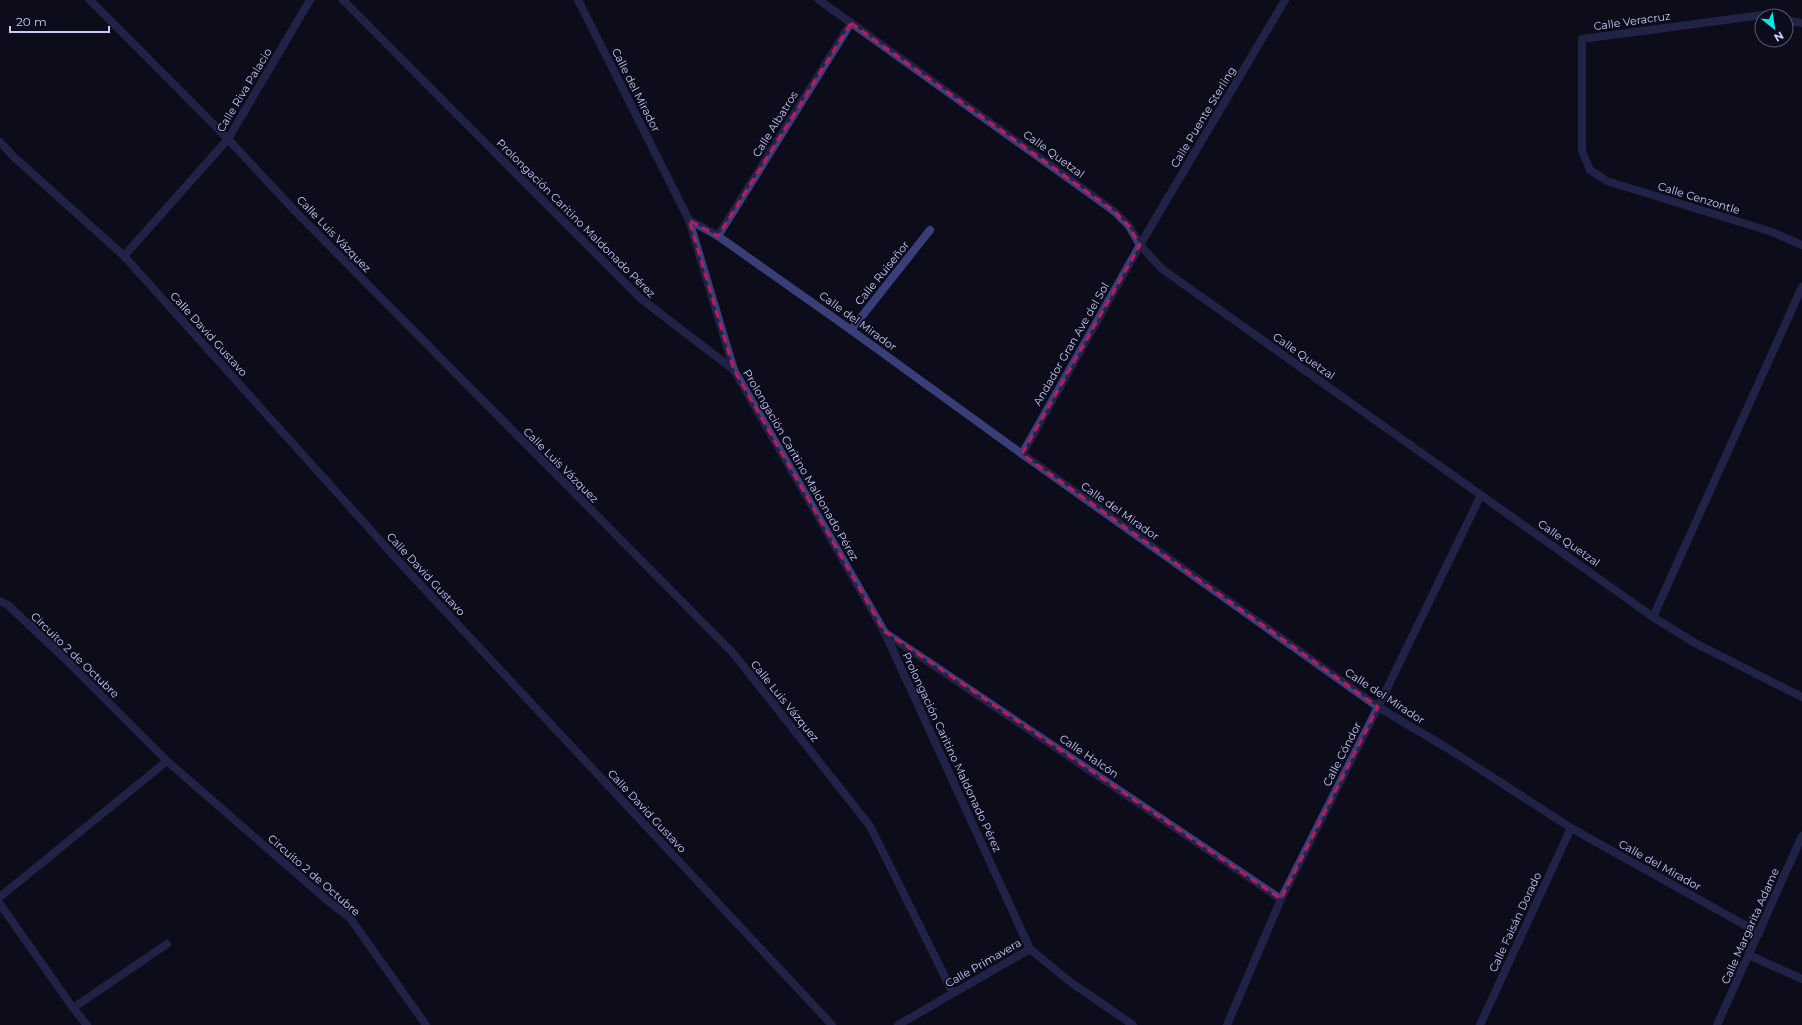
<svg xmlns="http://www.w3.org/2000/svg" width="1802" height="1025" font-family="Montserrat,sans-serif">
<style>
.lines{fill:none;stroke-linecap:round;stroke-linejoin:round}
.pedestrian{stroke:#393e78;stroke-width:8}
.minor{stroke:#393e78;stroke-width:8}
.tertiary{stroke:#393e78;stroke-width:8}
.marked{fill:none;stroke:#c2185b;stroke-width:3;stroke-dasharray:8 5;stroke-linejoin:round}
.labels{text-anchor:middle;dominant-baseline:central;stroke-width:3.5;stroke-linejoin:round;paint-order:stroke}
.street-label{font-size:11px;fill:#c9c9fc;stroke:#0d0c1b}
</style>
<rect width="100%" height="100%" fill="#0d0c1b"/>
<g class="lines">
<g class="pedestrian">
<polyline points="14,157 124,256 403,566"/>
<polyline points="73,1008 167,944"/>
</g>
<g class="minor">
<polyline points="90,0 228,139 295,211 733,653 870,826 953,993"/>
<polyline points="343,0 640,298 734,370 884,631 1030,949 1069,981 1133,1025"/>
<polyline points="819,0 1114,211 1129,226 1140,245 1162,269 1653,617 1695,643 1802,697"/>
<polyline points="1768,16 1763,15 1582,39 1582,151 1590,170 1607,181 1772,232 1802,245"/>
<polyline points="1786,20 1802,23"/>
<polyline points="0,142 14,157"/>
<polyline points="689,220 734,370"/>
<polyline points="718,236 851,23"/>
<polyline points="124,256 228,139 310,0"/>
<polyline points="851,330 930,230"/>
<polyline points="1022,454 1140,245 1285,0"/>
<polyline points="1481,495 1378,707 1452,751 1571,828 1759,933"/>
<polyline points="403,566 832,1025"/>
<polyline points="0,601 8,605 62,656 167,761 322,896 350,918 426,1025"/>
<polyline points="1653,617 1802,287"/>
<polyline points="884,632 1281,899"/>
<polyline points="0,897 167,761"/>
<polyline points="0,904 73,1008 87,1025"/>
<polyline points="1749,955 1802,979"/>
<polyline points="898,1025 1030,949"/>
<polyline points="1480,1025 1571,828"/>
<polyline points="1717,1025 1802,836"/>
</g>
<polyline class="tertiary" points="578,0 689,220 718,236 851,330 1022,454 1378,707 1281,899 1227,1025"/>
</g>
<path d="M0 0H1802V1025H0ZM851,23L1114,211L1129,226L1140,245L1022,454L1378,707L1281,899L884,631L734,370L689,220L718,236Z" fill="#0d0c1b" fill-opacity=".55" fill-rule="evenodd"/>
<path class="marked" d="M851,23L1114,211L1129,226L1140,245L1022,454L1378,707L1281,899L884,631L734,370L689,220L718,236Z"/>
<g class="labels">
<g class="street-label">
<text transform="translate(1632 21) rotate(-8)">Calle Veracruz</text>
<text transform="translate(244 90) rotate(-59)">Calle Riva Palacio</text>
<text transform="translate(636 90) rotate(63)">Calle del Mirador</text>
<text transform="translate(1203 117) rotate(-59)">Calle Puente Sterling</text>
<text transform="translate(775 124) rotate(-58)">Calle Albatros</text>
<text transform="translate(1054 154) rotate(36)">Calle Quetzal</text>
<text transform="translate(1699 198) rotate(17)">Calle Cenzontle</text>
<text transform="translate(576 218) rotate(45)">Prolongación Caritino Maldonado Pérez</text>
<text transform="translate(334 234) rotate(46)">Calle Luis Vázquez</text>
<text transform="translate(882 273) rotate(-51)">Calle Ruiseñor</text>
<text transform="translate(858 321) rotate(36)">Calle del Mirador</text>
<text transform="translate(209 334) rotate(48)">Calle David Gustavo</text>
<text transform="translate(1071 344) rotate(-60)">Andador Gran Ave del Sol</text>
<text transform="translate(1304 356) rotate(35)">Calle Quetzal</text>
<text transform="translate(561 465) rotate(45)">Calle Luis Vázquez</text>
<text transform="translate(801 465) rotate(60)">Prolongación Caritino Maldonado Pérez</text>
<text transform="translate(1120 511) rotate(35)">Calle del Mirador</text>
<text transform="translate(1569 543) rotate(35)">Calle Quetzal</text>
<text transform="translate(426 574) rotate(47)">Calle David Gustavo</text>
<text transform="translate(75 655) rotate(44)">Circuito 2 de Octubre</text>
<text transform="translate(1385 696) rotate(33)">Calle del Mirador</text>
<text transform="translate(785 701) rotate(51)">Calle Luis Vázquez</text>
<text transform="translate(952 752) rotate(65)">Prolongación Caritino Maldonado Pérez</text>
<text transform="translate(1342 754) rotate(-63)">Calle Cóndor</text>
<text transform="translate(1089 756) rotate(34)">Calle Halcón</text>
<text transform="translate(647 811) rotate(47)">Calle David Gustavo</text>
<text transform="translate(1660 865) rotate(29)">Calle del Mirador</text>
<text transform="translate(314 875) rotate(41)">Circuito 2 de Octubre</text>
<text transform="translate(1515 922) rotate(-65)">Calle Faisán Dorado</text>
<text transform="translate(1750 926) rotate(-66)">Calle Margarita Adame</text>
<text transform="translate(983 963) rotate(-30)">Calle Primavera</text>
</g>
</g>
<g transform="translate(1774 28) rotate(150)"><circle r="19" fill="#0d0c1b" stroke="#585875"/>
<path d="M0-3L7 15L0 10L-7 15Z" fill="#0ce5e2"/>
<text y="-6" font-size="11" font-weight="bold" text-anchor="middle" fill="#c9c9fc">N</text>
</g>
<path d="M10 26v6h99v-6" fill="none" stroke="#c9c9fc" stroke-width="2"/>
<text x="16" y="26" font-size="12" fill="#c9c9fc" stroke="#0d0c1b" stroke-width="3" paint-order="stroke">20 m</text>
</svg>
